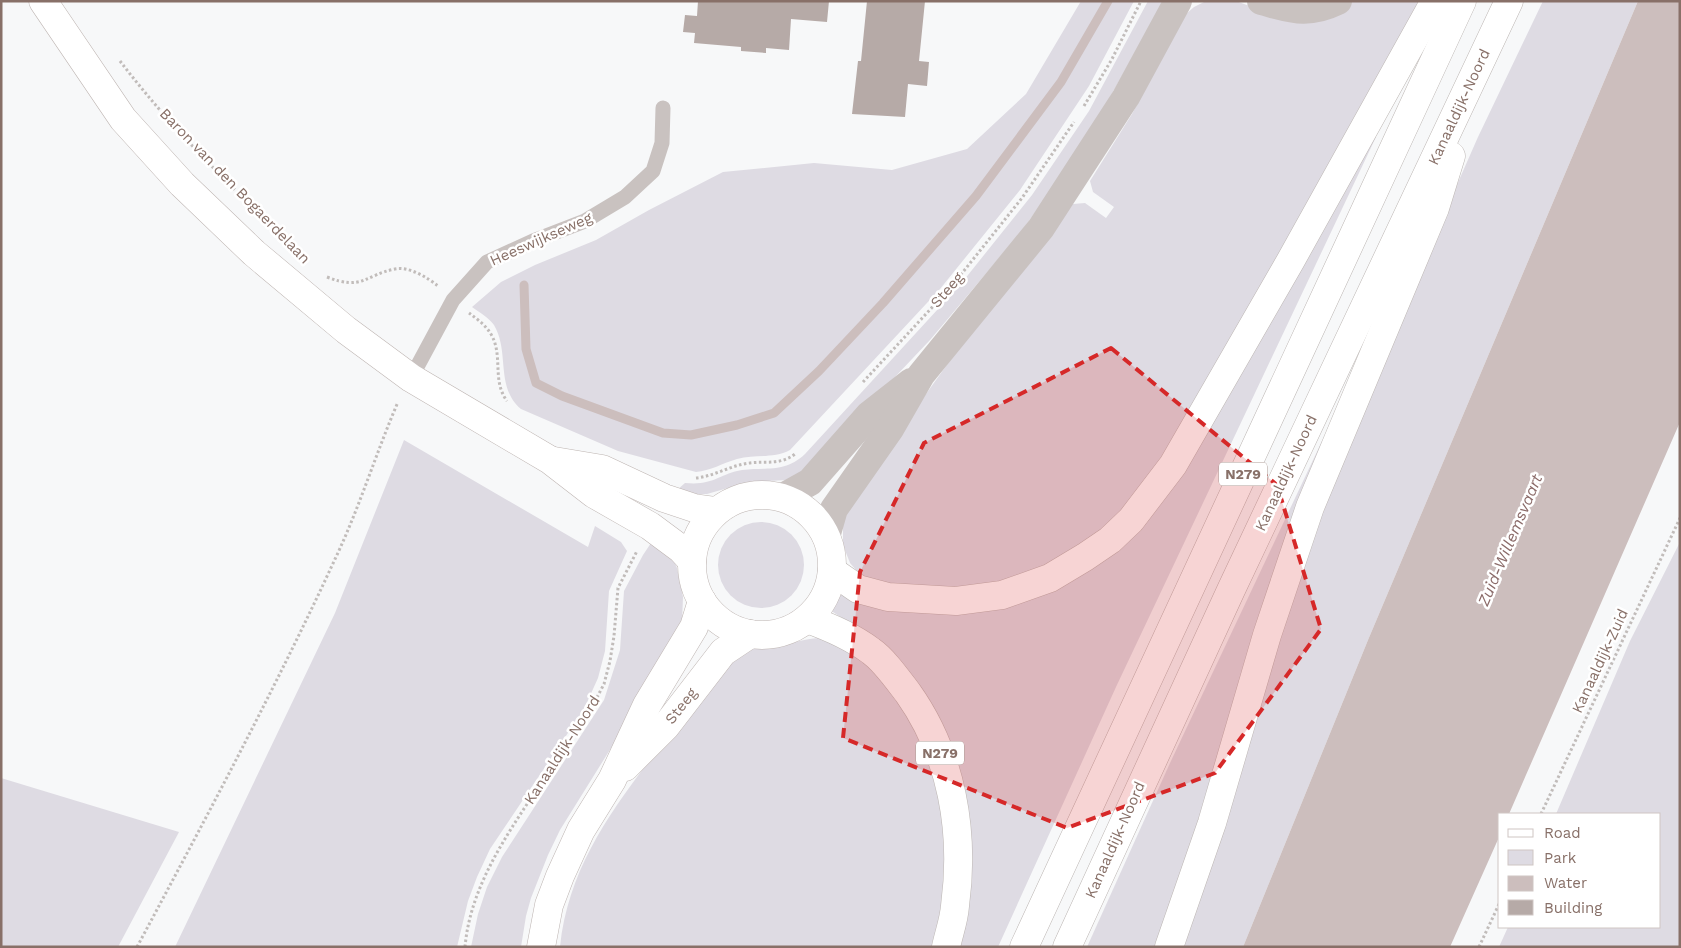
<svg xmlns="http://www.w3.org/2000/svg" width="1681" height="948" font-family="'Work Sans',sans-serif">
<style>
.green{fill:#dedbe3}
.water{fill:#ccbebd}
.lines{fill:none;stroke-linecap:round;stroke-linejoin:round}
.stream{stroke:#ccbebd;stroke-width:9}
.building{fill:#b6aaa7}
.secondary-casing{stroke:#beb5b2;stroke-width:29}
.trunk-casing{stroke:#bcb6b3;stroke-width:29}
.path{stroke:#c1bcba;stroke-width:3;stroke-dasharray:2.5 2.5;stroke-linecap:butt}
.service{stroke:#c9c2c0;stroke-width:15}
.minor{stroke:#c9c2c0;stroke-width:28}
.tertiary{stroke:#c9c2c0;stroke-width:28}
.secondary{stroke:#fff;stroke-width:28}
.trunk{stroke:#fff;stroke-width:28}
.marked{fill:#d62828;fill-opacity:0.2;stroke:#d62828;stroke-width:4;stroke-dasharray:10 6;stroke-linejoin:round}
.labels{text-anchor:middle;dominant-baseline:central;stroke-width:5;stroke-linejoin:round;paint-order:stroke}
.shield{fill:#fff;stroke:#ac9b95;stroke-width:1}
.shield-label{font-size:14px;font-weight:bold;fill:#887068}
.street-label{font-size:15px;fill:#887068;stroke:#fff}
.water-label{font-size:16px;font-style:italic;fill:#8b6b69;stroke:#fff}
</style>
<rect width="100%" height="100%" fill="#f7f8f9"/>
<g class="green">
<path d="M1081,1H1134L1089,86L1020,190L940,289L790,450C773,459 755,454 737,459C723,463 710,471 696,472L618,451L521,409C495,387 510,352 494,325C489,318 479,312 472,307L501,282L535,265L596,240L649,210L723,172L814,163L892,170L967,149L1026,94Z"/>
<path d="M1148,1H1164L1082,147L1021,232L930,340L809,468L788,480L749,482L707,494H696L677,490L685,483C713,486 719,474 742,470C767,467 785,473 805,454L960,285L1032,195L1089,111Z"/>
<polygon points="1206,1 1236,1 1271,14 1351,1 1420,1 1226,359 1139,494 1094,537 1047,567 985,587 909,589 866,577 856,570 850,563 843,545 843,526 845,516 895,437 954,355 1073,204 1085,203 1106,218 1114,207 1093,192 1090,181 1132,114 1186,14 1194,7"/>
<polygon points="1543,1 1638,1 1368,640 1243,947 1178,947 1260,685 1368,387 1478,137"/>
<polygon points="1370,135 1376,137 1116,687 998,947 955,947 966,811 848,622 830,610 839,592 910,610 1101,556"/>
<polygon points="404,440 588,547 595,526 621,542 627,551 609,591 605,651 598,678 584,709 490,849 477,877 468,901 457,947 175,947 335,613"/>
<polygon points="1322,441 1326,442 1160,947 1087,947 1170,763"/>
<circle cx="761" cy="565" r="43"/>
<polygon points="653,540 672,556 677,568 683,597 682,622 639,703 560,830 548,855 531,898 526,916 521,947 471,947 478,914 487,887 502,857 604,700 620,650 624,591 643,555"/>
<polygon points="1680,542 1680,947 1499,947 1508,927 1660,927 1660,814 1556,814 1630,641"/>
<path d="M819,638L838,643L880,675L916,724L942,797L947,871L936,947H560C569,860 620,800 670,733C693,703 714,669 748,650C756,646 768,648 778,646C792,643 804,639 819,638Z"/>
<polygon points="1,778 179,832 118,947 1,947"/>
</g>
<polygon class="water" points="1638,1 1680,1 1680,422 1509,814 1500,814 1500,835 1450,947 1243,947 1368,640"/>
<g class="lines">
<polyline class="stream" points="524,285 526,349 536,383 562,396 663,433 691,435 737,425 774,413 819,371 883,303 976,196 1061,82 1108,1"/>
</g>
<g class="building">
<polygon points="698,1 829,1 827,22 791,19 789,50 766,48 766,53 741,51 741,47 694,43 695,33 683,32 685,15 697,16"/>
<polygon points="867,1 925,1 919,61 929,62 927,86 908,84 905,117 852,114 858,61 861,61"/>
</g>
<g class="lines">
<g class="secondary-casing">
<g id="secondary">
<polyline points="43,1 123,119 182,184 254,253 346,330 411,378 550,460 594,494 650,526 681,549 692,561"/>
<polyline points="554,461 602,469 664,498 694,508 716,511"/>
<circle cx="762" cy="565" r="70"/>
<polyline points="625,767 666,726 723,652 750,634"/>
<polyline points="541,947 549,905 560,876 581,830 612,780 647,705 694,627 702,601"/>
</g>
</g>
<g class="trunk-casing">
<g id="trunk">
<polyline points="832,571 858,589 888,597 956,601 1002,595 1050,578 1085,557 1110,540 1131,520 1173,465 1291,260 1431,8 1437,1"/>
<path d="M807,619C830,627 851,636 871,651C884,660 898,680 908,693C952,755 965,832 955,906C954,920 949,933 946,947"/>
<polyline points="1024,947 1462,1"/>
<polyline points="1067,947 1231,590 1509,1"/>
<polyline points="1169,947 1212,823 1267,635 1310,507 1435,208 1451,156"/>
</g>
</g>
<g class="path">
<path d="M120,61C171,128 232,188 293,246"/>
<polyline points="1084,106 1112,59 1141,1"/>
<path d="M327,277C362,291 365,275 395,269C409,266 428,278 438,286"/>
<path d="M469,313C477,319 487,326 492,336C503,357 492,381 507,401"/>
<polyline points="863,382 951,287 1022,198 1074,122"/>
<path d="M696,478C715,476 731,465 750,463C766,461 781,465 795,454"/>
<polyline points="1541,814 1680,518"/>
<path d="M137,947C206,818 275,689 336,557C360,506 376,453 398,402"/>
<path d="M465,947C470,889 504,839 535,792C554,764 573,735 592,707L604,684L610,661L614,636L618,588L637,551"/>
<polyline points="1479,947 1500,902"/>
</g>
<polyline class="service" points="411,378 453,300 487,262 533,241 585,221 625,197 653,171 662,143 663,108"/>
<path class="minor" d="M1261,1C1292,9 1307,16 1338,1"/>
<g class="tertiary">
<polyline points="783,497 810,482 869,415 911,382"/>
<polyline points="826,537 834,509 890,429 921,375 1041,228 1126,97 1178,1"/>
</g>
<use href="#secondary" class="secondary"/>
<use href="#trunk" class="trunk"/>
</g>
<path class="marked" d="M1111,348L1277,485L1321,629L1215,773L1067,828L843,738L860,572L924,443Z"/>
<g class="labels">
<g class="shield">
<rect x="1219" y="462.5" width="48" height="23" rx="4"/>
<rect x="916" y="741.5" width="48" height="23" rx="4"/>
</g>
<g class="shield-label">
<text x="1243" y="474">N279</text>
<text x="940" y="753">N279</text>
</g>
<g class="street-label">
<text transform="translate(1459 107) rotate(-65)">Kanaaldijk-Noord</text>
<text transform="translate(235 186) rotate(46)">Baron van den Bogaerdelaan</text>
<text transform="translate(541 239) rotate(-24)">Heeswijkseweg</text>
<text transform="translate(947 290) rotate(-49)">Steeg</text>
<text transform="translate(1286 473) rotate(-65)">Kanaaldijk-Noord</text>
<text transform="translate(1600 661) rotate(-65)">Kanaaldijk-Zuid</text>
<text transform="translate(681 706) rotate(-52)">Steeg</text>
<text transform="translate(562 750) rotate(-57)">Kanaaldijk-Noord</text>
<text transform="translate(1115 840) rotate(-66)">Kanaaldijk-Noord</text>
</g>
<g class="water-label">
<text transform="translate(1510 540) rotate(-67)">Zuid-Willemsvaart</text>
</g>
</g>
<rect width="1681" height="948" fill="none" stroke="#887068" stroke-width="5"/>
<rect x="1498" y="813" width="162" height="115" fill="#ffffff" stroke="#cfc6c3"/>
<rect x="1508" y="829" width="25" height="8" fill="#ffffff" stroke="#cfc6c3"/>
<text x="1544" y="838" font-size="15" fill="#887068">Road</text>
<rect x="1508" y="850" width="25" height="15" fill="#dedbe3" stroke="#cfc6c3"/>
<text x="1544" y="863" font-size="15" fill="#887068">Park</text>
<rect x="1508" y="876" width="25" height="15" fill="#ccbebd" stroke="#cfc6c3"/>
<text x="1544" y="888" font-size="15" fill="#887068">Water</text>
<rect x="1508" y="900" width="25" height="15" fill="#b6aaa7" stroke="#cfc6c3"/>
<text x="1544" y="913" font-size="15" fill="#887068">Building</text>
</svg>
